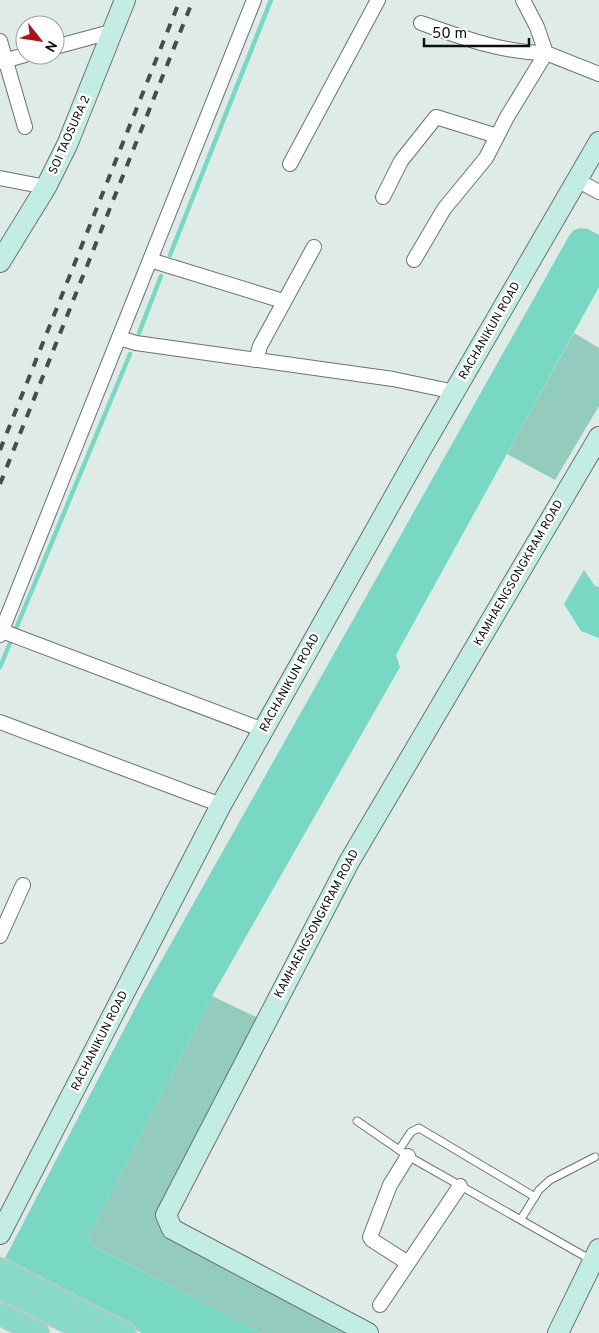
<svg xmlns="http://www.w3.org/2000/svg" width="599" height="1333" font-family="Overpass,sans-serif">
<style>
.green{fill:#93cbbd}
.water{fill:#79d8c3}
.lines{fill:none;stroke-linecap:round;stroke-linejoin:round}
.stream{stroke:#79d8c3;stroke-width:4.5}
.lane-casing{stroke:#687471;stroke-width:9}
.street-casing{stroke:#687471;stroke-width:16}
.secondary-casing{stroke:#687471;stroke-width:22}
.primary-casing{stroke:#c5c6c6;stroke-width:24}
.lane{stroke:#fff;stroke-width:7}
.street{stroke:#fff;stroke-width:14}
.secondary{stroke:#c3ece4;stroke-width:20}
.primary{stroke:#88d9ca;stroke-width:21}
.rail{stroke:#454c4b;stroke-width:4;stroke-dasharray:9 9;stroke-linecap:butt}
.labels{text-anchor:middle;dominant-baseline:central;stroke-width:5;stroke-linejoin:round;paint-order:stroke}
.street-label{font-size:12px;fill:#0c1110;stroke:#fff}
</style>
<rect width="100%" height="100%" fill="#deebe7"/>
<g class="green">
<polygon points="574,333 599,348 599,406 555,480 507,454"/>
<polygon points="212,996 258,1018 160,1221 362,1333 261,1333 93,1246 88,1237"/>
</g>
<g class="water">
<polygon points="580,228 588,229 599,235 599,287 396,655 400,667 212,996 88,1237 93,1246 261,1333 142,1333 7,1263 5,1258 142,995 569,236 574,230"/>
<polygon points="584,570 595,586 599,587 599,638 581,631 564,604"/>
</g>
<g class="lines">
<g class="stream">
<polyline points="170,255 271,0"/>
<polyline points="139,333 161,276"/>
<polyline points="0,667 130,354"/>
</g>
<g class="lane-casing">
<g id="lane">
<polyline points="357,1121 408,1156 593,1261"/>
<polyline points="399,1150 411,1132 419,1128 535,1197"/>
<polyline points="521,1219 539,1190 550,1180 595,1157"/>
</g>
</g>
<g class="street-casing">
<g id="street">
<polyline points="523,0 537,27 546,53 599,74"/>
<polyline points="0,41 25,127"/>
<polyline points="55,47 114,31"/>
<polyline points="0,62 25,55"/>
<polyline points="290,164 378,0"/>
<polyline points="0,178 46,187"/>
<polyline points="577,180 599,192"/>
<polyline points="383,197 401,161 436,117 497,136"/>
<polyline points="150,260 283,301"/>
<path d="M414,260L444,209L486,158L507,117L546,53C503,53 461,37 421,23"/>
<polyline points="119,338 136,343 393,379 455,392"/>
<polyline points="256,360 260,346 314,247"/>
<polyline points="2,631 263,730"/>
<polyline points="0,635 254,0"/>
<polyline points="0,722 221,805"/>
<polyline points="0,936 23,885"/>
<polyline points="408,1156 390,1185 370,1237 372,1240 408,1263"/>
<polyline points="380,1305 460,1186"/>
</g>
</g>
<g class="secondary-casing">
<g id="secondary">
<polyline points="0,262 46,187 67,145 125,0"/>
<polyline points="0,1234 221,805 420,451 599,142"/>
<polyline points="368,1333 172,1229 166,1215 349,862 599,437"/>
<polyline points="558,1333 599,1249"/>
</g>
</g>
<g class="primary-casing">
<g id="primary">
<polyline points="0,1269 125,1333"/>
<polyline points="0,1288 89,1333"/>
<polyline points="0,1314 38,1333"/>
</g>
</g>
<use href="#lane" class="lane"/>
<use href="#street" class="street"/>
<use href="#secondary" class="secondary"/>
<use href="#primary" class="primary"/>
<g class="rail">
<polyline points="0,450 180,0"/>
<polyline points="0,484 193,0"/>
</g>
</g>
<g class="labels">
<g class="street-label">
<text transform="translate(70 135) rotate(-66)">SOI TAOSURA 2</text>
<text transform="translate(490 331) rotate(-60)">RACHANIKUN ROAD</text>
<text transform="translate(519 573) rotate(-60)">KAMHAENGSONGKRAM ROAD</text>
<text transform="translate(290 683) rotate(-61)">RACHANIKUN ROAD</text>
<text transform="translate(317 924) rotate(-62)">KAMHAENGSONGKRAM ROAD</text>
<text transform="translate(100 1041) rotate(-63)">RACHANIKUN ROAD</text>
</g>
</g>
<g transform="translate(40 40) rotate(120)"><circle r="24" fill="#ffffff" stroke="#9ea09f"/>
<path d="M0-4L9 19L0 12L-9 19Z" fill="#a81316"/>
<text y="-8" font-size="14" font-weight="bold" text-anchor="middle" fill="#0c1110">N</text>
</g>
<path d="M424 38v8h105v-8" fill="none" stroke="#0c1110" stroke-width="2.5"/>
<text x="432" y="38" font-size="15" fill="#0c1110" stroke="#ffffff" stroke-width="4" paint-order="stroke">50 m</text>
</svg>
